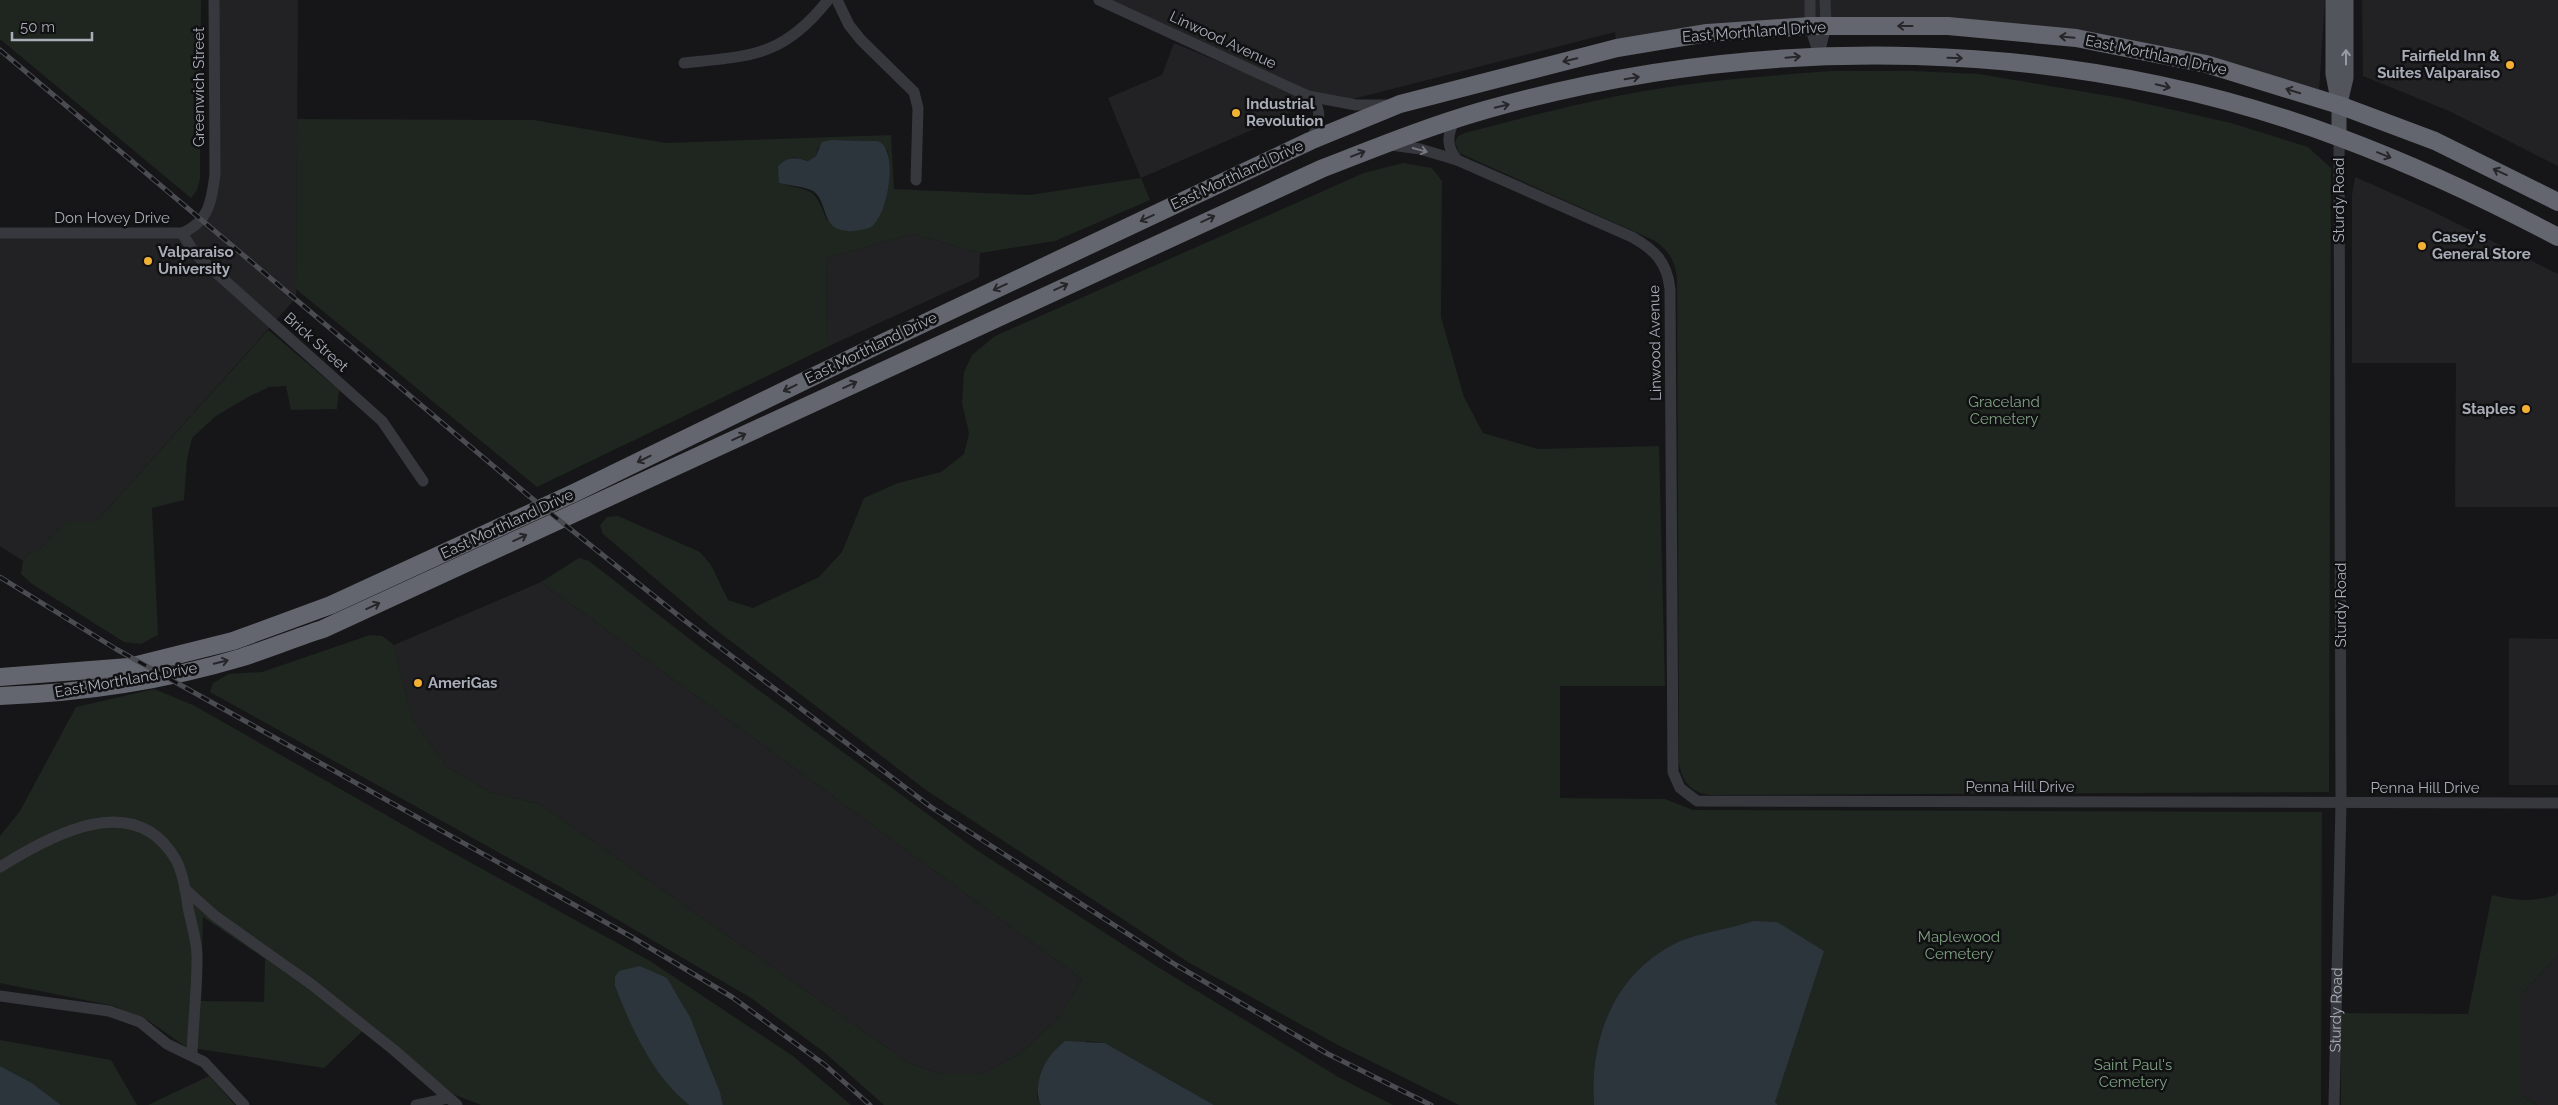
<svg xmlns="http://www.w3.org/2000/svg" width="2558" height="1105" font-family="Raleway,sans-serif">
<style>
.built{fill:#222225}
.green{fill:#1e261f;fill-rule:evenodd}
.water{fill:#2c353c}
.lines{fill:none;stroke-linecap:round;stroke-linejoin:round}
.minor{stroke:#37383d;stroke-width:11}
.major{stroke:#53555c;stroke-width:15}
.highway{stroke:#63666e;stroke-width:18}
.rail-casing{stroke:#4a4c52;stroke-width:5}
.rail{stroke:#111113;stroke-width:3;stroke-dasharray:9;stroke-linecap:butt}
.oneway{stroke:#26262a}
.oneway2{stroke:#979ba6}
.oneway3{stroke:#757881}
.poi-dot{fill:#f2b134;stroke:#111113;stroke-width:2}
.labels{text-anchor:middle;dominant-baseline:central;stroke-width:5;stroke-linejoin:round;paint-order:stroke}
.street-label{font-size:15px;fill:#a8adb8;stroke:#111113}
.poi-label{font-size:15px;font-weight:bold;fill:#a8adb8;stroke:#111113;text-anchor:start}
.park-label{font-size:15px;fill:#7fa381;stroke:#111113}
</style>
<rect width="100%" height="100%" fill="#161618"/>
<g class="built">
<polygon points="214,0 298,0 296,298 96,522 66,522 39,550 27,554 23,561 0,546 0,233 182,233 212,201"/>
<polygon points="1099,0 2325,0 2319,91 2076,38 1810,26 1617,48 1615,32 1349,100 1308,96"/>
<polygon points="2362,0 2558,0 2558,166 2449,111 2363,76"/>
<polygon points="1174,43 1246,73 1309,103 1268,123 1141,178 1108,98 1162,75"/>
<polygon points="2355,177 2432,211 2558,274 2558,507 2455,507 2456,363 2352,363 2352,195"/>
<polygon points="913,234 980,253 979,277 827,347 826,258"/>
<polygon points="541,582 1082,979 1061,1015 1021,1053 982,1074 941,1074 909,1063 540,804 490,792 446,766 412,718 394,645"/>
<polygon points="2509,638 2558,639 2558,785 2509,785"/>
<polygon points="2558,955 2558,1105 2537,1105 2520,1095 2520,996"/>
</g>
<g class="green">
<polygon points="0,0 201,0 200,179 197,190 191,198 0,39"/>
<path d="M1830,71H1914L1979,74L2121,98L2231,123L2308,147L2331,168L2329,792L1709,795C1691,792 1683,783 1679,764L1677,277C1674,259 1668,249 1653,240L1459,153L1455,142L1458,136L1465,133C1524,117 1583,102 1644,91C1705,80 1767,76 1830,71Z"/>
<path d="M297,119L534,120L666,143L891,135L894,189L1030,195L1141,178L1150,200L1055,241L980,253L913,234L826,258L827,347L537,487L296,289ZM842,140L878,141L888,151L889,182L885,204L827,220C813,184 812,193 779,183L793,157L808,161L816,156L818,148Z"/>
<path d="M1403,163L1432,168L1442,181L1441,317L1464,397L1483,433L1538,449L1659,446L1665,686H1560V798L1665,799L1693,810L2322,812L2321,1105H1778L1775,1102L1753,921C1732,928 1694,934 1676,943C1614,974 1589,1039 1594,1105H1459L1336,1044L1188,962L926,790L711,626L603,534L600,525L607,517L618,516L700,552L711,565L728,600L753,608L819,577L842,552L864,498L898,483L941,472L964,454L969,433L962,403L964,372L972,355L995,336L1364,173Z"/>
<polygon points="268,330 339,390 337,409 291,410 286,386 269,387 248,397 216,416 192,438 187,459 184,500 152,508 158,635 141,644 124,642 32,584 21,574 23,561 27,554 39,550 66,522 96,522"/>
<polygon points="579,558 589,561 700,647 975,849 1161,969 1340,1078 1393,1105 1214,1105 1105,1043 1087,1041 1039,1083 1037,1097 1041,1105 884,1105 824,1052 751,998 584,900 210,692 213,683 229,674 262,672 370,635 382,636 394,645 412,718 446,766 490,792 540,804 909,1063 941,1074 982,1074 1021,1053 1061,1015 1082,979 541,582"/>
<path d="M154,689L195,706L435,843L650,961L793,1056L851,1105H723L720,1092C710,1067 681,983 658,974C647,970 627,976 615,977V986L645,1052L682,1099L689,1105H481L453,1094L370,1024L324,1068L186,1047L149,1021L114,1006L0,983V836L20,811L76,707ZM203,917L265,959L264,1002L201,1001Z"/>
<path d="M2558,891V955L2520,996V1095L2537,1105H2341V1013L2468,1014L2492,895C2517,901 2532,902 2556,895Z"/>
<polygon points="0,1040 111,1060 137,1105 61,1105 32,1083 0,1066"/>
<polygon points="209,1076 235,1105 148,1105"/>
</g>
<g class="water">
<path d="M831,140L878,141C899,149 889,215 871,227C867,229 853,232 848,231C820,230 829,202 813,191C803,186 790,186 779,183L778,166C789,156 795,157 808,161L816,156L822,142Z"/>
<path d="M1753,921L1777,922L1824,951L1775,1102L1778,1105H1594C1589,1039 1614,974 1676,943C1694,934 1732,928 1753,921Z"/>
<path d="M640,966L667,978L690,1017L720,1092L723,1105H689C652,1075 632,1029 615,986V977L619,971Z"/>
<path d="M1065,1041L1105,1043L1214,1105H1041C1034,1093 1040,1070 1048,1059C1052,1052 1060,1046 1065,1041Z"/>
<polygon points="0,1066 32,1083 61,1105 0,1105"/>
</g>
<g class="lines">
<g class="minor">
<polyline points="837,0 849,25 861,40 914,92 918,108 916,180"/>
<polyline points="1099,0 1308,96 1356,105 1388,105"/>
<polyline points="1810,0 1810,26 1819,55"/>
<polyline points="1819,53 1826,26 1825,0"/>
<path d="M684,63C751,56 783,57 828,0"/>
<path d="M1308,96C1324,108 1320,125 1310,140"/>
<path d="M1455,119C1447,135 1446,146 1457,160"/>
<path d="M1391,145L1420,149L1457,160L1632,237C1655,250 1667,262 1670,289L1673,772L1680,788L1697,801L2558,803"/>
<path d="M0,233H182C209,222 212,200 215,174L214,0"/>
<polyline points="182,233 195,254 382,421 423,481"/>
<path d="M0,867C51,835 135,788 176,860C183,873 186,892 188,907C191,924 198,943 197,960C197,991 193,1023 192,1054"/>
<polyline points="185,889 215,916 311,984 394,1050 457,1105"/>
<polyline points="0,996 109,1011 140,1022 167,1044 204,1062 244,1105"/>
<polyline points="416,1105 448,1098"/>
<path id="s1" d="M2334,1105L2341,804L2339,137"/>
</g>
<g class="major">
<polyline points="2333,0 2333,74 2339,105 2339,137"/>
<polyline points="2341,99 2346,78 2346,0"/>
</g>
<g class="highway">
<polyline points="0,677 129,667 233,641 331,605 574,493 878,345 1310,141 1400,104 1617,48 1707,33 1810,26 1948,26 2076,38 2206,64 2339,105 2435,141 2558,202"/>
<path d="M0,696C80,693 163,681 240,658C268,649 295,638 323,629L1321,169C1375,148 1429,126 1485,110C1763,31 2070,36 2341,138C2416,166 2488,200 2558,237"/>
</g>
<g class="rail-casing">
<g id="rail">
<polyline points="0,50 529,496 684,620 931,807 1176,965 1328,1054 1431,1105"/>
<polyline points="0,577 116,649 630,936 732,997 825,1065 870,1105"/>
</g>
</g>
<use href="#rail" class="rail"/>
</g>
<defs><path id="oneway-shaft" d="M-6 0H5M1.5-3L5.5 0L1.5 3" fill="none" stroke-width="1.6" stroke-linecap="round" stroke-linejoin="round" transform="scale(1.25)"/></defs>
<g class="oneway">
<use href="#oneway-shaft" transform="translate(1905 26) rotate(180)"/>
<use href="#oneway-shaft" transform="translate(2067 37) rotate(-175)"/>
<use href="#oneway-shaft" transform="translate(1793 57) rotate(-5)"/>
<use href="#oneway-shaft" transform="translate(1955 58) rotate(2)"/>
<use href="#oneway-shaft" transform="translate(1570 60) rotate(166)"/>
<use href="#oneway-shaft" transform="translate(1632 78) rotate(-10)"/>
<use href="#oneway-shaft" transform="translate(2163 86) rotate(13)"/>
<use href="#oneway-shaft" transform="translate(2293 91) rotate(-163)"/>
<use href="#oneway-shaft" transform="translate(1502 106) rotate(-14)"/>
<use href="#oneway-shaft" transform="translate(1358 154) rotate(-21)"/>
<use href="#oneway-shaft" transform="translate(2384 155) rotate(22)"/>
<use href="#oneway-shaft" transform="translate(2500 172) rotate(-155)"/>
<use href="#oneway-shaft" transform="translate(1147 218) rotate(155)"/>
<use href="#oneway-shaft" transform="translate(1208 219) rotate(-25)"/>
<use href="#oneway-shaft" transform="translate(1000 287) rotate(155)"/>
<use href="#oneway-shaft" transform="translate(1061 287) rotate(-25)"/>
<use href="#oneway-shaft" transform="translate(850 385) rotate(-25)"/>
<use href="#oneway-shaft" transform="translate(790 388) rotate(154)"/>
<use href="#oneway-shaft" transform="translate(739 437) rotate(-25)"/>
<use href="#oneway-shaft" transform="translate(644 459) rotate(154)"/>
<use href="#oneway-shaft" transform="translate(520 538) rotate(-25)"/>
<use href="#oneway-shaft" transform="translate(373 606) rotate(-25)"/>
<use href="#oneway-shaft" transform="translate(221 662) rotate(-14)"/>
</g>
<use class="oneway2" href="#oneway-shaft" transform="translate(2346 57) rotate(-90)"/>
<use class="oneway3" href="#oneway-shaft" transform="translate(1420 150) rotate(15)"/>
<g class="poi-dot">
<circle cx="2510" cy="65" r="5"/>
<circle cx="1236" cy="113" r="5"/>
<circle cx="2422" cy="246" r="5"/>
<circle cx="148" cy="261" r="5"/>
<circle cx="2526" cy="409" r="5"/>
<circle cx="418" cy="683" r="5"/>
</g>
<g class="labels">
<g class="street-label">
<text transform="translate(1754 32) rotate(-4)">East Morthland Drive</text>
<text transform="translate(1223 40) rotate(25)">Linwood Avenue</text>
<text transform="translate(2156 55) rotate(12)">East Morthland Drive</text>
<text transform="translate(199 87) rotate(-90)">Greenwich Street</text>
<text transform="translate(1237 175) rotate(-25)">East Morthland Drive</text>
<text transform="translate(2339 200) rotate(-90)">Sturdy Road</text>
<text x="112" y="218">Don Hovey Drive</text>
<text transform="translate(316 342) rotate(42)">Brick Street</text>
<text transform="translate(1655 343) rotate(-91)">Linwood Avenue</text>
<text transform="translate(871 348) rotate(-26)">East Morthland Drive</text>
<text transform="translate(507 524) rotate(-25)">East Morthland Drive</text>
<text transform="translate(2341 605) rotate(-90)">Sturdy Road</text>
<text transform="translate(126 680) rotate(-10)">East Morthland Drive</text>
<text x="2020" y="787">Penna Hill Drive</text>
<text x="2425" y="788">Penna Hill Drive</text>
<text stroke="none"><textPath href="#s1" startOffset="95">Sturdy Road</textPath></text>
</g>
<g class="poi-label">
<text x="2500" y="56" text-anchor="end">Fairfield Inn &amp;<tspan x="2500" dy="17">Suites Valparaiso</tspan></text>
<text x="1246" y="104">Industrial<tspan x="1246" dy="17">Revolution</tspan></text>
<text x="2432" y="237">Casey's<tspan x="2432" dy="17">General Store</tspan></text>
<text x="158" y="252">Valparaiso<tspan x="158" dy="17">University</tspan></text>
<text x="2516" y="409" text-anchor="end">Staples</text>
<text x="428" y="683">AmeriGas</text>
</g>
<g class="park-label">
<text x="2004" y="402">Graceland<tspan x="2004" dy="17">Cemetery</tspan></text>
<text x="1959" y="937">Maplewood<tspan x="1959" dy="17">Cemetery</tspan></text>
<text x="2133" y="1065">Saint Paul's<tspan x="2133" dy="17">Cemetery</tspan></text>
</g>
</g>
<path d="M12 32v8h80v-8" fill="none" stroke="#a8adb8" stroke-width="2.5"/>
<text x="20" y="32" font-size="15" fill="#a8adb8" stroke="#111113" stroke-width="4" paint-order="stroke">50 m</text>
</svg>
